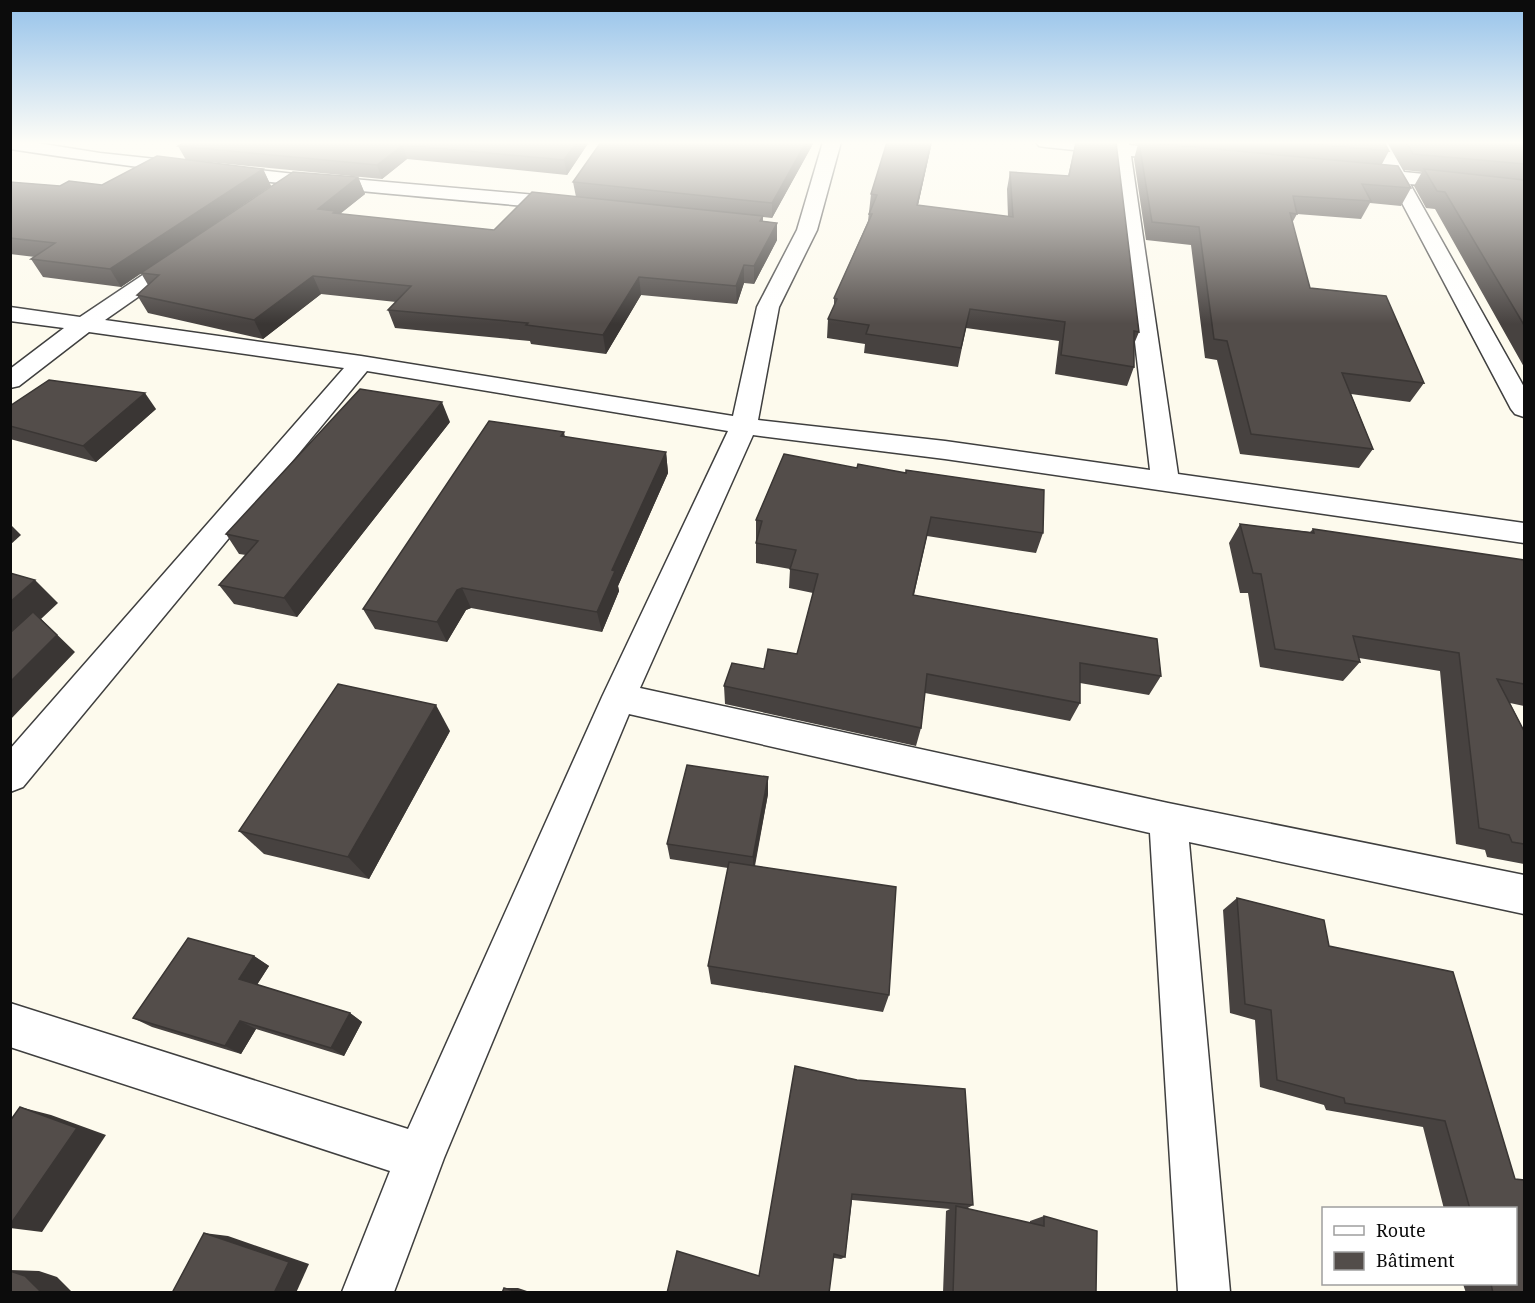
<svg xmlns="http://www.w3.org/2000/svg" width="1535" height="1303" font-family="'Noto Serif',serif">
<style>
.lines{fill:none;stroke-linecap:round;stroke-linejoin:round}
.street-casing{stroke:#3f3f3f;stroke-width:3}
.street{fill:#fff;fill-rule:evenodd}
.wall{fill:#474240}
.shaded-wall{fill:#3a3634}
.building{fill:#534d4a;stroke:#3a3634;stroke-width:1.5}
</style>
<rect width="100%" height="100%" fill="#fdfaed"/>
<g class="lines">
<g class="street-casing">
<g id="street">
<path d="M10,142H31L100,153L295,174L570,198L577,200L580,204L577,208L570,210C383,193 196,178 10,149Z"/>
<polygon points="823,142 841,142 817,230 779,307 758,420 945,441 1150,470 1113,154 1045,147 1039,146 1036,142 1129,142 1129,145 1179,150 1185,151 1188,155 1185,159 1179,160 1131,156 1178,474 1524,523 1524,543 945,459 753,435 640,688 1168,803 1524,875 1524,914 1189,842 1230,1292 1178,1292 1150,833 629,714 444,1158 394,1292 342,1292 390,1171 10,1047 10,1003 408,1129 602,697 728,431 367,371 23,787 10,792 10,749 344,368 89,332 19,386 10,388 10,369 64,328 10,321 10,307 80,317 177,252 184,250 191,252 194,256 191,260 105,320 361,356 733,416 757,307 797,230"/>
<polygon points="1369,142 1387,142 1404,172 1524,184 1524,195 1410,184 1524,387 1524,417 1515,414 1511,409 1391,182 1356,178 1353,174 1356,170 1385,171"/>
</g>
</g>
<use href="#street" class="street"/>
</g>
<g class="wall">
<polygon points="184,142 589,142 567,175 407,159 382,179 198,161 263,169 271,186 192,239 358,177 365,194 340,214 494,230 576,197 573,182 814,142 772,218 763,217 763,221 777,223 777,240 754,284 744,283 737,304 641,295 606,354 531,344 530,341 395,328 388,310 396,302 321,294 263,339 148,313 137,295 148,285 141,273 121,287 43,277 31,259 35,257 10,254 10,182 60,186 102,185 186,160 178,146"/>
<polygon points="932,142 918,205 1008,217 1007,189 1010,172 1068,176 1076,142 1139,332 1134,344 1134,367 1127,386 1055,374 1059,341 966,328 958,367 864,353 865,344 827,338 828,319 834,306 834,298 868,221 871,194"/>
<polygon points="1131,142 1384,142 1389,151 1382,164 1411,188 1401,206 1370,203 1361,219 1297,214 1292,223 1310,288 1424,383 1410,402 1351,394 1373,449 1359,468 1240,454 1217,360 1205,358 1191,245 1146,240 1134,159 1138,144 1131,143"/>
<polygon points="1388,142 1524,142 1524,367 1435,209 1426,208 1414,186 1422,172 1404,170"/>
<polygon points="10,406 156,409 96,462 10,439"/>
<polygon points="450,422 297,617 234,604 219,585 246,555 239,554 226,534"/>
<polygon points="564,432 565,437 666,452 668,473 618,586 619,591 602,632 471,608 466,610 447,642 375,629 363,609"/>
<polygon points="784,454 1043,533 1036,553 927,536 914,595 1161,676 1149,695 1080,683 1080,703 1070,721 925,693 921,728 916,746 725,704 724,686 797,654 813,593 789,588 790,569 756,563 756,520"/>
<polygon points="1240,524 1310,532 1313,529 1524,560 1524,706 1510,703 1524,731 1524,864 1487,857 1485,850 1456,844 1440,671 1359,658 1360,662 1343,681 1260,667 1248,593 1240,593 1229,543"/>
<polygon points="450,731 369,879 264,854 239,831"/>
<polygon points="768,794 755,866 889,995 883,1012 711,984 708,966 728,868 670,859 667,844"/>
<polygon points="1237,898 1324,920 1329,946 1453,972 1515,1179 1524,1180 1524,1293 1466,1293 1463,1284 1515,1284 1515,1209 1444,1209 1423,1127 1326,1110 1324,1105 1260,1087 1255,1020 1230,1013 1223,910"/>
<polygon points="254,956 269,966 257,985 350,1013 362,1022 344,1056 256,1029 241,1054 152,1027 133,1018"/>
<polygon points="795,1066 973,1205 966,1209 1030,1223 1030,1221 1044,1216 1096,1293 943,1293 946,1211 950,1209 852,1200 845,1257 841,1259 834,1258"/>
</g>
<g class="shaded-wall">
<polygon points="577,142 589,142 567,175 564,160"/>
<polygon points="806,142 814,142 772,218 772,203"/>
<polygon points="931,142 932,142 914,223 917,205"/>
<polygon points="403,145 407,159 382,179 377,165"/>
<polygon points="263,169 271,186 121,287 110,269"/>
<polygon points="358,177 365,194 337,216 318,209"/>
<polygon points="777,223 777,240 754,284 754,266"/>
<polygon points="744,265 744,283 737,304 736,286"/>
<polygon points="313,276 321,294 263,339 254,320"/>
<polygon points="639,277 641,295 606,354 603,335"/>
<polygon points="145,393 156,409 96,462 83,446"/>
<polygon points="442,402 450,422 297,617 284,598"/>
<polygon points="666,452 668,473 618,586 619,591 602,632 597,612 612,570"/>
<polygon points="10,524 21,535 10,545"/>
<polygon points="35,580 58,603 41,619 75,652 10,720 10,602"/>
<polygon points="462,588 471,608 466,610 447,642 437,622 457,590"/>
<polygon points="436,705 450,731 369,879 348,857"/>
<polygon points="768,777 768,794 753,873 753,857"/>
<polygon points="254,956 269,966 254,989 239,979"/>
<polygon points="350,1013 362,1022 344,1056 331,1048"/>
<polygon points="240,1021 256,1029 241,1054 225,1046"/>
<polygon points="20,1107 51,1115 106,1135 42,1232 10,1228"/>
<polygon points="204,1233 228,1236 309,1264 296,1293 274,1293"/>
<polygon points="10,1270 39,1271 57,1277 73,1293 43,1293 10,1271"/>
<polygon points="504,1288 518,1288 533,1293 521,1293"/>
</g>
<g class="building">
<polygon points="184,142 577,142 564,160 403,145 377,165 178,146"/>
<polygon points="601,142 806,142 772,203 573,182"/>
<polygon points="887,142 931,142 917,205 1013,217 1010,172 1069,176 1076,142 1116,142 1139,332 1134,331 1134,367 1061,355 1065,322 970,309 961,348 866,334 869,325 828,319 837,299 834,298 872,214 869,214 877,195 871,194"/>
<polygon points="1139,142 1398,166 1411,188 1362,184 1371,201 1293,196 1297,214 1290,213 1310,288 1386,296 1424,383 1342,373 1373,449 1251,434 1227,341 1214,339 1199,227 1152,222"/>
<polygon points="1292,142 1384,142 1389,151"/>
<polygon points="1406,142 1524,142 1524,164 1413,154"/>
<polygon points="157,156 263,169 110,269 31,259 55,243 10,238 10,182 60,186 69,181 102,185"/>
<polygon points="1424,169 1524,180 1524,325 1445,192 1437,191"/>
<polygon points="293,172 358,177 318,209 335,211 333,213 494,230 532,192 763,216 760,221 777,223 754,266 744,265 736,286 639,277 603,335 526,325 528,323 388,310 411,286 313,276 254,320 137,295 159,275 141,273"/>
<polygon points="49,380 145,393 83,446 10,426 10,406"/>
<polygon points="360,389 442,402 284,598 219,585 258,541 226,534"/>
<polygon points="489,421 564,432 561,436 666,452 612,570 615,571 597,612 462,588 457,590 437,622 363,609"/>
<polygon points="784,454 857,468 858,464 906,473 906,470 1044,490 1043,533 931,517 913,595 1157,639 1161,676 1080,663 1080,703 927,674 921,728 724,686 732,663 764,669 768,649 797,654 818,574 790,569 796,550 756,543 762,521 756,520"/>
<polygon points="1240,524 1314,533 1313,529 1524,560 1524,684 1497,679 1524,731 1524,844 1512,842 1509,835 1479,828 1459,653 1353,636 1360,662 1275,649 1261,574 1253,573"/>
<polygon points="10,573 35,580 10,602"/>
<polygon points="33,612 57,635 10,682 10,633"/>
<polygon points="338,684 436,705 348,857 239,831"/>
<polygon points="687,765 768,777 753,857 667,844"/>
<polygon points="729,862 896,887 889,995 708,966"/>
<polygon points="1237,898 1324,920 1329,946 1453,972 1515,1179 1524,1180 1524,1293 1493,1293 1491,1284 1515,1284 1515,1209 1470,1209 1445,1121 1345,1103 1344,1098 1277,1080 1271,1010 1245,1004"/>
<polygon points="188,938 254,956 239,979 350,1013 331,1048 240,1021 225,1046 133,1018"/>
<polygon points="795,1066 857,1080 965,1089 973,1205 852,1194 845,1257 834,1254 829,1293 667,1293 677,1251 759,1276"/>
<polygon points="20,1107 77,1128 10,1225 10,1121"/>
<polygon points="956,1206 1044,1226 1044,1216 1097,1231 1096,1293 953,1293"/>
<polygon points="204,1233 289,1262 274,1293 172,1293"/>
<polygon points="10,1271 25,1276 40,1291 43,1293 10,1293"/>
<polygon points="504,1288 521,1293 502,1293"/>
</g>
<linearGradient id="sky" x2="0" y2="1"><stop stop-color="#95c2ea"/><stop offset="0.44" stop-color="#fefdf7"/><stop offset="1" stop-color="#fefdf7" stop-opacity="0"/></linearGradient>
<rect width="1535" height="324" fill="url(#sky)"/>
<rect width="1535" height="1303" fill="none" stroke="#0c0c0c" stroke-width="24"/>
<rect x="1322" y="1207" width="195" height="78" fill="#ffffff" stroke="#9e9e9e" stroke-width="1.5"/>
<rect x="1334" y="1226" width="30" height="9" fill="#ffffff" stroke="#9e9e9e" stroke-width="1.5"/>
<text x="1376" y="1237" font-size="18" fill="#0c0c0c">Route</text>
<rect x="1334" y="1252" width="30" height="18" fill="#534d4a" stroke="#9e9e9e" stroke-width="1.5"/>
<text x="1376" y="1267" font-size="18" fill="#0c0c0c">Bâtiment</text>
</svg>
